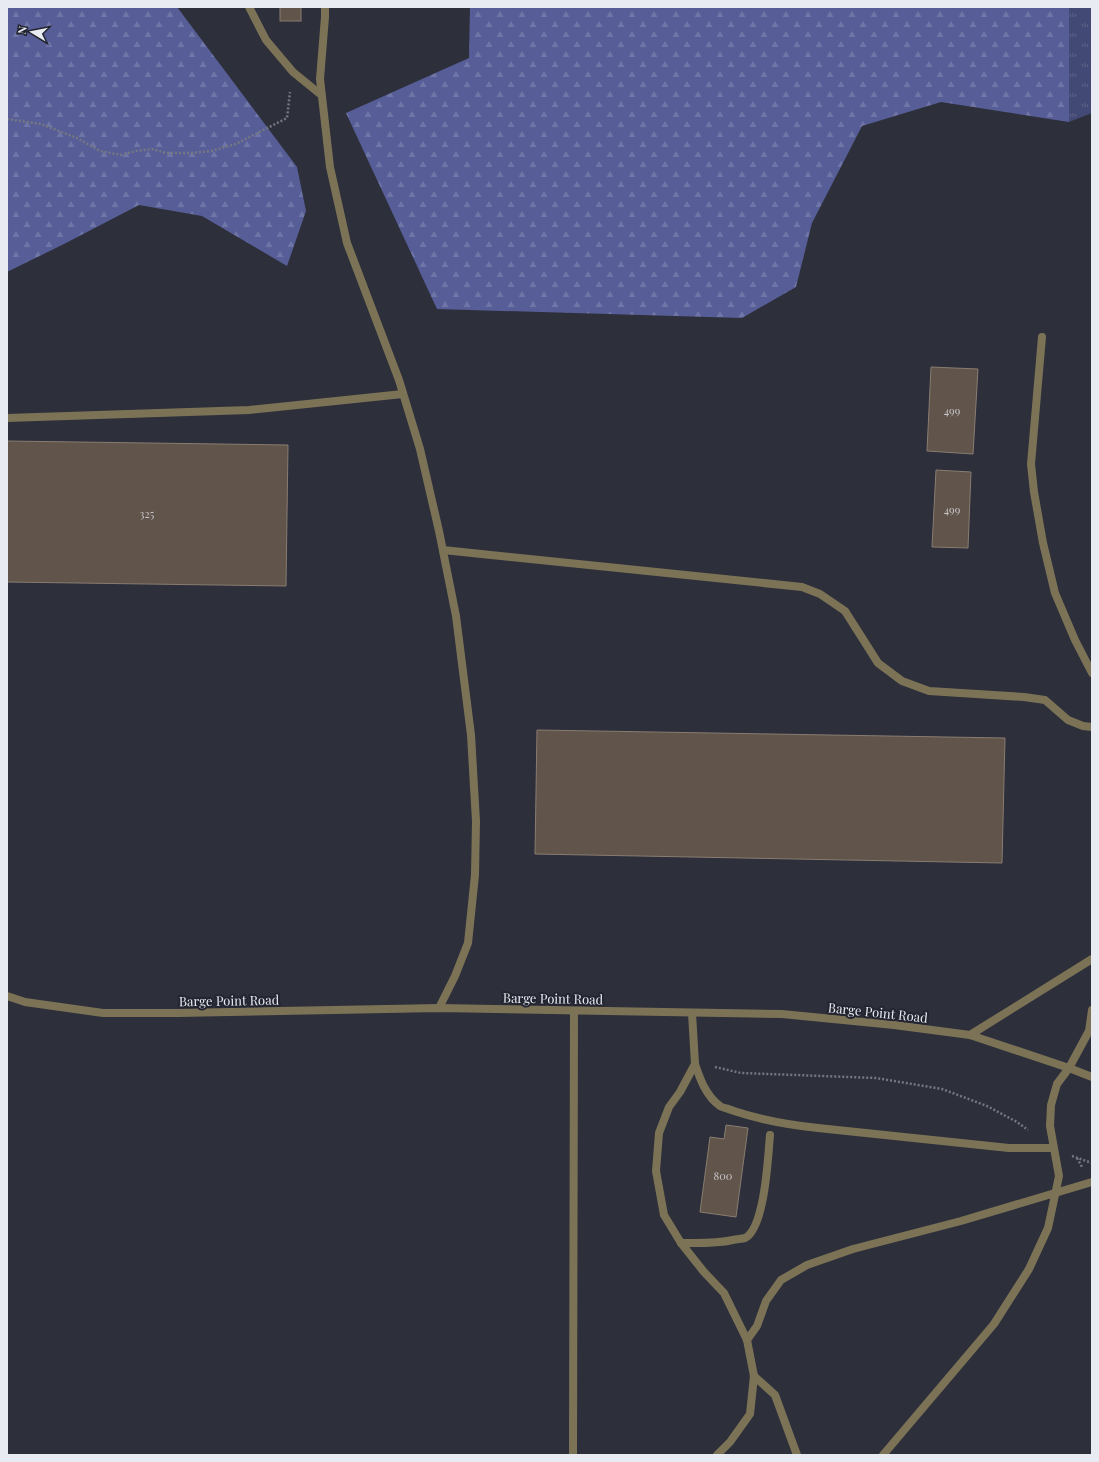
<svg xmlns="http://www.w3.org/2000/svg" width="1099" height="1462" font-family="'Playfair Display',serif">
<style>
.grass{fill:url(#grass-tufts)}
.forest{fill:url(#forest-firs)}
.building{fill:#61544b;stroke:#897c71}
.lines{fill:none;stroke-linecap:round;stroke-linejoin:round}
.path{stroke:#757782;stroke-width:2.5;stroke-dasharray:2 2;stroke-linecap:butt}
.service{stroke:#7c7357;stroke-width:8}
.minor{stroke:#7c7357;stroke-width:8}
.labels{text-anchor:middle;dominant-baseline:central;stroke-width:4;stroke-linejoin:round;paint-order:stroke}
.number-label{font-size:11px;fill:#c7c5c9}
.street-label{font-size:13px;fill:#e9ebf3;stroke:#232531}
</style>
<defs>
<pattern id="grass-tufts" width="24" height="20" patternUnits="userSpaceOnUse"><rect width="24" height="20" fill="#434975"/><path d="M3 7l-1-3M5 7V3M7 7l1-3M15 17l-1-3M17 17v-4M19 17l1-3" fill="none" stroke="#5e6389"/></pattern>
<pattern id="forest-firs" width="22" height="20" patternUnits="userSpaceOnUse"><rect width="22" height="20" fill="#575e97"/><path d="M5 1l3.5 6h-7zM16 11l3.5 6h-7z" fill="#6f75a6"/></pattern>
</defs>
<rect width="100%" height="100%" fill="#2d2f3b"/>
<polygon class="grass" points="1069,7 1092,7 1092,113 1069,122"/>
<g class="forest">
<polygon points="7,7 177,7 297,167 306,211 287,266 202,216 139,205 64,244 7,272"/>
<polygon points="470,7 1069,7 1069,122 941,102 862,126 812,223 796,287 742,318 437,309 346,113 469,58"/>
</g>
<g class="building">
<rect x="280" y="7" width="21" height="14"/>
<polygon points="931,367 978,369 973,454 927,451"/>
<polygon points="7,441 288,445 286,586 7,582"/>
<polygon points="936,470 971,472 968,548 932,547"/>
<polygon points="537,730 1005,738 1002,863 535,854"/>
<polygon points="726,1125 748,1128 736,1217 700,1212 710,1137 724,1139"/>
</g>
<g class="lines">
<g class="path">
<polyline points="7,119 41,124 77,138 100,151 121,155 136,151 152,149 166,153 192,153 211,151 236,144 287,118 290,92"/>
<polyline points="715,1067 741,1073 876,1078 942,1089 987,1106 1017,1122 1028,1130"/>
<polyline points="1072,1156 1092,1163"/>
<polyline points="1077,1158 1082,1167"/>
</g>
<g class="service">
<polyline points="249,7 266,40 293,72 320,94"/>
<polyline points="325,7 325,17 320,79 330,167 347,243 399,380 420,449 439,531 456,616 471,735 476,821 475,875 468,943 455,976 439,1008"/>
<polyline points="1042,337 1031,464 1034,492 1043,543 1055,593 1075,640 1092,673"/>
<polyline points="7,418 249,410 403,394"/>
<polyline points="443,550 802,587 820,594 845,611 878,663 902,681 929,691 1024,697 1045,700 1068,720 1083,726 1092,727"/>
<polyline points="692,1013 695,1064 680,1092 669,1107 659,1133 656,1171 664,1215 681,1243 704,1272 724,1293 747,1340 754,1376 750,1414 730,1442 717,1455"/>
<polyline points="970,1035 1092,959"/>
<path d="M695,1064C700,1079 706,1096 720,1106C723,1108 730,1109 734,1111C761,1120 790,1125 818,1128L1009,1148H1053"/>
<path d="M681,1243C699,1243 714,1244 733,1240C736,1239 741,1239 745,1238C765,1228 768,1156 770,1135"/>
<polyline points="747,1340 757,1326 766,1301 781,1280 807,1265 853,1249 961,1221 1092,1182"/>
<polyline points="754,1376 775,1395 797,1455"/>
<polyline points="573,1455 574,1011"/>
<polyline points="883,1455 994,1324 1029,1269 1048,1228 1059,1176 1050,1126 1051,1105 1057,1084 1069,1068 1089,1031 1092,1010"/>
</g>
<polyline class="minor" points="7,996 25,1002 103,1013 178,1013 439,1008 782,1014 894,1025 970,1035 1069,1068 1092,1077"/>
</g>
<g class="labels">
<g class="number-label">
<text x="952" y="410">499</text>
<text x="952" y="509">499</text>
<text x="147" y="513">325</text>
<text x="723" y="1175">800</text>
</g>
<g class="street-label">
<text transform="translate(553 998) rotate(1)">Barge Point Road</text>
<text transform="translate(229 1000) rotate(-1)">Barge Point Road</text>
<text transform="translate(878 1012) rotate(6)">Barge Point Road</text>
</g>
</g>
<rect width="1099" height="1462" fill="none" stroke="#e9ebf3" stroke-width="16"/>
<g transform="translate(32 32) rotate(280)" stroke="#232531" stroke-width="3" paint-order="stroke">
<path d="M0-3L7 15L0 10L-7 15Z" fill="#e9ebf3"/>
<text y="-6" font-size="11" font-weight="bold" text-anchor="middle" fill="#e9ebf3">N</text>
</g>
</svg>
